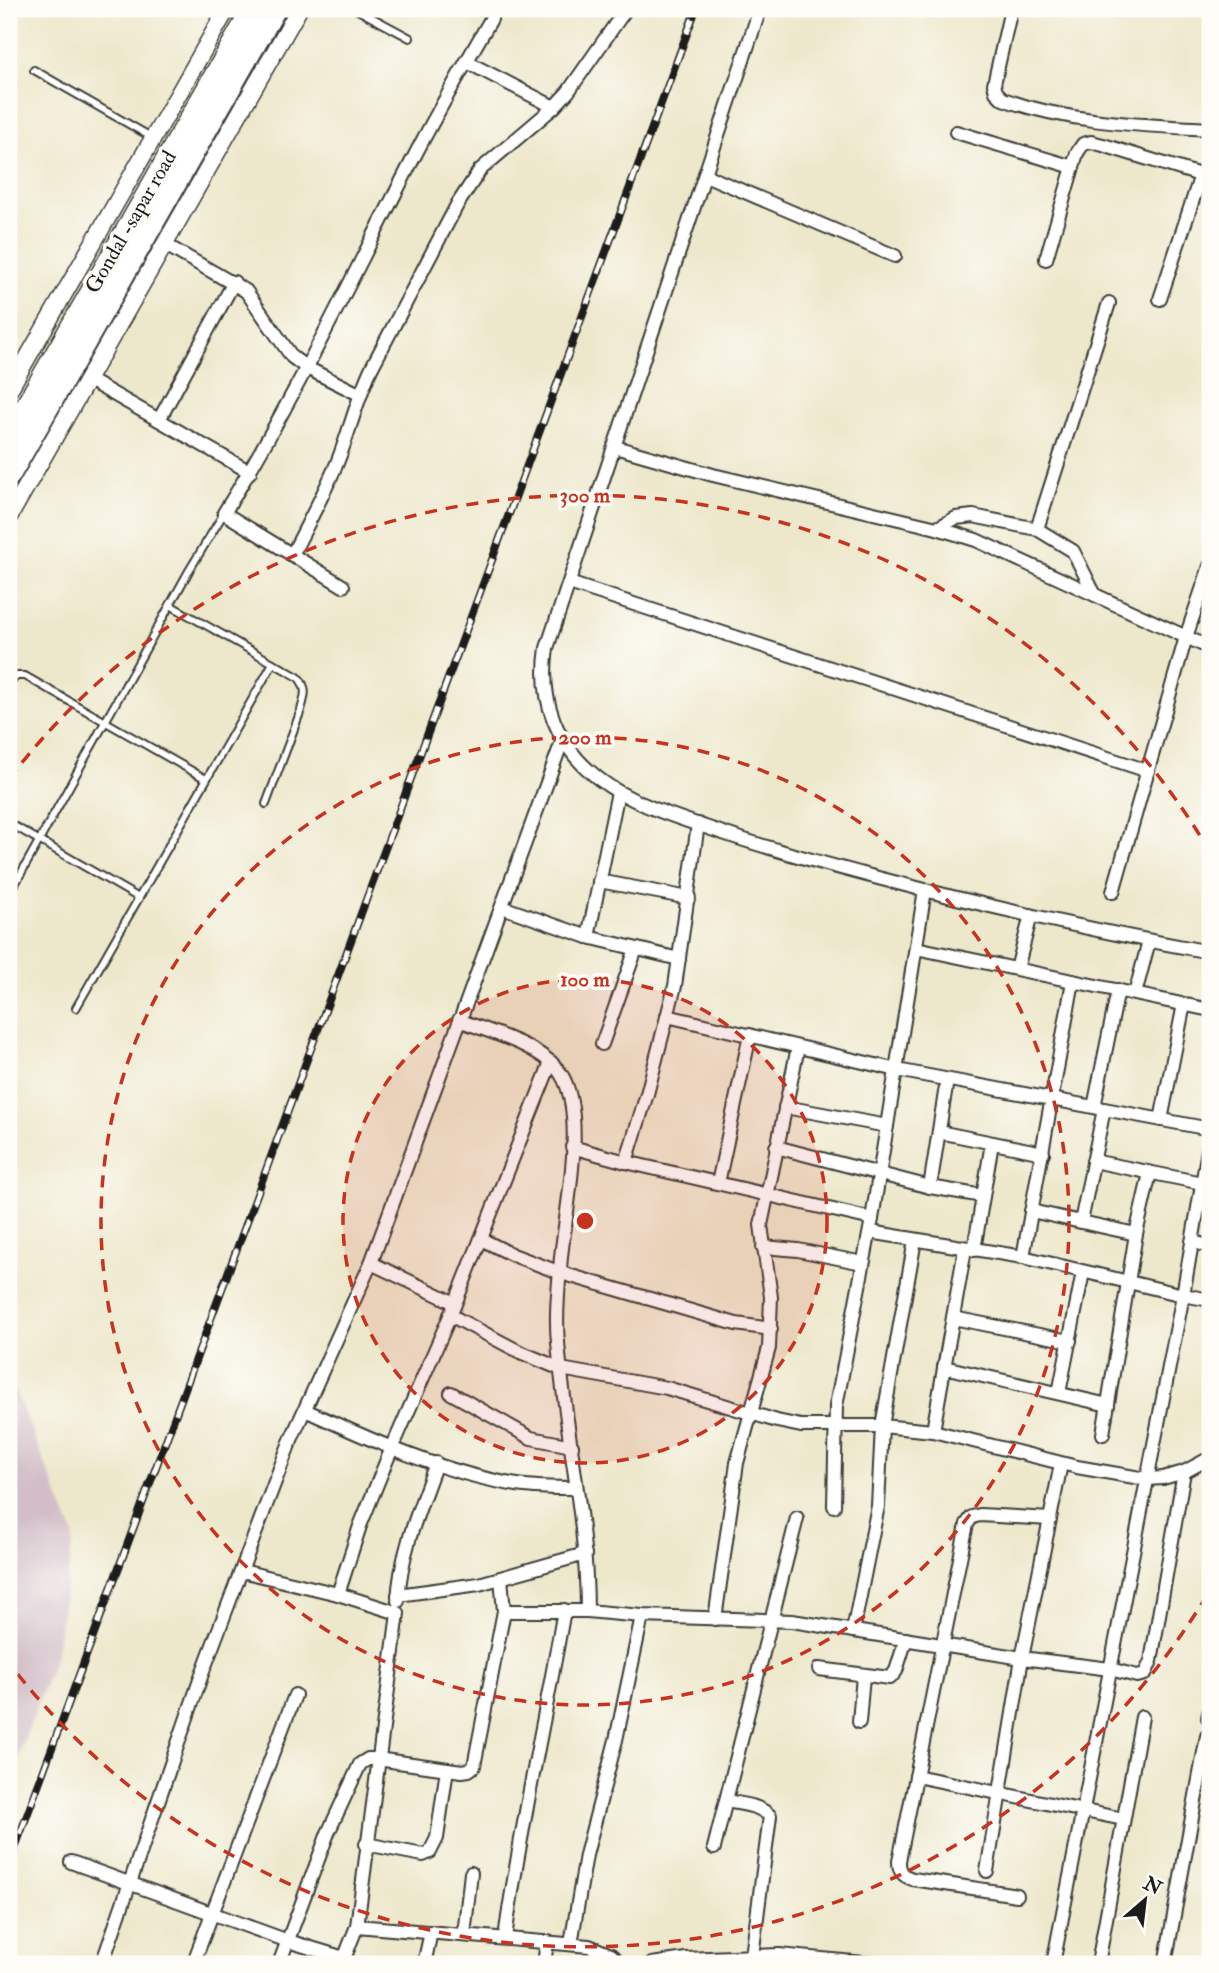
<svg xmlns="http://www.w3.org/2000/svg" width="1219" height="1973" font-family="'IM FELL Double Pica',serif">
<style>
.industrial{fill:#d2bdc8}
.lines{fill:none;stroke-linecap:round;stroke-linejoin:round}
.service-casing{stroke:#3b3a36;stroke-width:10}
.minor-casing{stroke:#3b3a36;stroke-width:16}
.tertiary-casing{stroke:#3b3a36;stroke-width:19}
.trunk-casing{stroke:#3b3a36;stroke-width:24}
.service{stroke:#fff;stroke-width:6}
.minor{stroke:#fff;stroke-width:12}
.tertiary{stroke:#fff;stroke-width:16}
.trunk{stroke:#fff;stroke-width:21}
.rail-casing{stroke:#1c1c1c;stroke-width:8}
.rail{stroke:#fdfcf7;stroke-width:5;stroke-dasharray:16;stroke-linecap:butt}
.ring{fill:none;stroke:#c8321e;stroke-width:3.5;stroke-dasharray:12 9}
.labels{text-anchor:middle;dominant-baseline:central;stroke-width:7;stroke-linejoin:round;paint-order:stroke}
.street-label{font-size:21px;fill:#1c1c1c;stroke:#fdfcf7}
.centre{fill:#c8321e;stroke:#fdfcf7;stroke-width:3.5}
.ring-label{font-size:21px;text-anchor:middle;font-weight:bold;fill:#c8321e;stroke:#fdfcf7;stroke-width:7;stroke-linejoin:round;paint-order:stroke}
</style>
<rect width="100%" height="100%" fill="#fdfcf7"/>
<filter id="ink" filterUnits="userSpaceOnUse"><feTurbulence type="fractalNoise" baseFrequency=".0143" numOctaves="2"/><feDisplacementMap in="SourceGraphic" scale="14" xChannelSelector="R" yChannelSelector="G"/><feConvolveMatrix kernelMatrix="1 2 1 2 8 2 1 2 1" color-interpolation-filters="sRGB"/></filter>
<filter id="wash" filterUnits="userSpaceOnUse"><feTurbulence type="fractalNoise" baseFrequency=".00686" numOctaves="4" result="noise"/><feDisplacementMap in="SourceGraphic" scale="28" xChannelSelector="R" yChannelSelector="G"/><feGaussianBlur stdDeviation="1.57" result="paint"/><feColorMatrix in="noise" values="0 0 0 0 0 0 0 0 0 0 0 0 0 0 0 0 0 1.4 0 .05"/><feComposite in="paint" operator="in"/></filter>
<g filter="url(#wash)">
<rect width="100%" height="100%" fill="#ede7cb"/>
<polygon class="industrial" points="9,1376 74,1535 55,1657 9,1781"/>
</g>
<g filter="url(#ink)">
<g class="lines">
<g class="service-casing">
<g id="service">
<polyline points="356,9 410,38"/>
<polyline points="34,70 153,138"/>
<path d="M170,605L298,677C308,688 305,696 301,710L266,804"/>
<polyline points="9,682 17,676 25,676 206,779"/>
<polyline points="9,823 139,898"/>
<polyline points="9,895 190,569 224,513"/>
<polyline points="76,1008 273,663"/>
</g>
</g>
<g class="minor-casing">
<g id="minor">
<path d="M760,9L547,648C539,700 556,746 599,779C633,805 680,818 720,832C772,850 825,864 878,878C988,907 1099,932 1210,952"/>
<path d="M1011,9L994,84L996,92L1003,99C1069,123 1140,125 1210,129"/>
<polyline points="467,62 554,107"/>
<polyline points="956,132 1073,167"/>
<polyline points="705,175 895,256"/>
<polyline points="164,244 246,291 292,357 307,368 359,394"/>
<polyline points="1046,259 1077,153 1083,144 1091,142 1103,145 1210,178"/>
<polyline points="1160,299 1201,175"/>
<polyline points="87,379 250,472"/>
<polyline points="159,420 234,282"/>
<polyline points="615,447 713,475 937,528 976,540 1210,648"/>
<polyline points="937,528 956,518 973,516 1037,529 1073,551 1095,595"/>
<polyline points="1037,529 1109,303"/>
<path d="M292,555C307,525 324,494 337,463C350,431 357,398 372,367L457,205L480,170L554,107L568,92L626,9"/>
<polyline points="569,583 1148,771"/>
<path d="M343,586L224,513C295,399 351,278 413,159C437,112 464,66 491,19"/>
<polyline points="599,881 689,898"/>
<polyline points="1113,892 1186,637 1210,566"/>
<polyline points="502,907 588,937 679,959"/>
<polyline points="588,937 618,792"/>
<polyline points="916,948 1210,1010"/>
<polyline points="1017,969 1031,915"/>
<polyline points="1135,994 1149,941"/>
<polyline points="667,1016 897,1070 1210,1129"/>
<path d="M459,1020C489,1032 543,1046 561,1074C587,1115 566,1208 561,1257C559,1284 555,1314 558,1342C565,1432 587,1520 587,1611"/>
<polyline points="602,1044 636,949"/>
<polyline points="785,1107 887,1126"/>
<polyline points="1094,1107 1118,990"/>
<polyline points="1161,1120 1184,1004"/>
<polyline points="939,1132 1043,1153"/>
<polyline points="572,1147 626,1162 872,1219"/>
<polyline points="776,1147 930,1187 983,1196"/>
<polyline points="1093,1161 1202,1183"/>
<polyline points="626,1162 647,1094 675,986 698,824"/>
<polyline points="718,1183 750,1035"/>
<polyline points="930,1187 947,1080"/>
<polyline points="1031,1211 1136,1234"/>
<polyline points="1081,1222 1104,1109"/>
<polyline points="870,1232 1023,1257 1183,1295 1210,1138"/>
<polyline points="481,1239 513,1255 561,1273 736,1324 771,1329"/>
<polyline points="1192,1242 1210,1246"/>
<polyline points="763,1247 798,1250 863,1263"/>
<polyline points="974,1250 992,1143"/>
<polyline points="1023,1257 1073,981"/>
<polyline points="371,1263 455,1303"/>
<polyline points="450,1315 520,1352 561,1369 667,1388 777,1421 801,1426 882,1426 933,1431 1077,1467 1146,1479 1163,1478 1184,1472 1210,1458"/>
<polyline points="953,1318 1070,1341"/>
<polyline points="944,1367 1108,1405"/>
<polyline points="451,1393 531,1438 572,1446"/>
<polyline points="1059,1393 1083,1272"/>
<path d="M305,1410C373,1441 443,1473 517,1485C537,1488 557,1488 576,1488"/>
<polyline points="933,1431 965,1249"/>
<polyline points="1103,1434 1136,1234 1150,1173"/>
<polyline points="834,1506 836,1406 872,1219 925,890"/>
<polyline points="242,1571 338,1594 398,1613 357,1926 342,1964"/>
<polyline points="338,1594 360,1526 386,1462 453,1309 551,1062"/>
<polyline points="398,1595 479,1584 585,1554"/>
<path d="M398,1601C400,1554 420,1507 436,1463"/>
<polyline points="504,1611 587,1611 642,1616 792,1621 1022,1658 1110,1669 1137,1676 1145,1674 1151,1661 1184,1472"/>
<polyline points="715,1619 737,1463 769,1348 771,1297 761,1225 798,1047"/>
<polyline points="853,1631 878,1506 882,1426 915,1240"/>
<polyline points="819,1669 890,1678 896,1671 906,1639"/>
<polyline points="1208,1718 1210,1710"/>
<polyline points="859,1722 863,1676"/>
<polyline points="916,1776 1123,1819"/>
<path d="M726,1801C741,1804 759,1805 770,1816L751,1964"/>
<polyline points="366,1844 423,1855 430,1852 437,1838 447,1769"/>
<polyline points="714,1848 797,1518"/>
<polyline points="71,1862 288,1941 344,1958"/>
<polyline points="987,1871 1022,1658 1061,1464"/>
<path d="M1017,1895L913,1879C903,1876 899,1872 899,1861L967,1524L972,1517L980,1515L1050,1519"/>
<polyline points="357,1926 589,1946 611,1955 620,1964"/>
<polyline points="464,1935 471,1873"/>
<path d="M505,1938C520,1828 545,1720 564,1610"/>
<polyline points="571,1944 586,1855 616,1740 642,1616"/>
<polyline points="102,1964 202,1674 290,1442 371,1263 563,739"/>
<polyline points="193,1964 295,1695"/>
<polyline points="279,1964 328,1833 360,1764 368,1759 377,1759 462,1771 469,1770 474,1766 504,1611 501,1578"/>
<polyline points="424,1964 431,1932"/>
<polyline points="544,1964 547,1942"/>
<polyline points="652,1964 686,1959 779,1955 875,1964"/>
<polyline points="1053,1964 1183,1295 1210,1300"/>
<polyline points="1098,1964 1142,1717"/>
<polyline points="1165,1964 1207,1736"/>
</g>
</g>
<g class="tertiary-casing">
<g id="tertiary">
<polyline points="9,390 227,9"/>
<polyline points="9,517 299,9"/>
</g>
</g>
<g class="trunk-casing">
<g id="trunk">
<polyline points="9,436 253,9"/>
<polyline points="9,476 275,9"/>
</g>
</g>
<use href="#service" class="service"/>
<use href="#minor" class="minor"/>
<use href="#tertiary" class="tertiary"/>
<use href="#trunk" class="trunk"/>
<g class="rail-casing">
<polyline id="rail" points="9,1864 696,9"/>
</g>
<use href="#rail" class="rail"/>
</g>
</g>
<circle cx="585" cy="1221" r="242" fill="#c8321e" fill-opacity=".12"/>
<g class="ring">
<circle cx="585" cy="1221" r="242"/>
<circle cx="585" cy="1221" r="484"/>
<path d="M1207 1595A726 726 0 0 1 9 1663M9 779A726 726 0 0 1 1207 847"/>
</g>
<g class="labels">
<g class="street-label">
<text transform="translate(131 222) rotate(-60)">Gondal -sapar road</text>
</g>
</g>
<circle cx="585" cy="1221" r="10" class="centre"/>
<g class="ring-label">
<text x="585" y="502">300 m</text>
<text x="585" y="744">200 m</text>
<text x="585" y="986">100 m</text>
</g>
<rect width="1219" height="1973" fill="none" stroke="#fdfcf7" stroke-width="35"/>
<g transform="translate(1145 1900) rotate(28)" stroke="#fdfcf7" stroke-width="5" paint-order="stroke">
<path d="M0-5L12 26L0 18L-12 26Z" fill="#1c1c1c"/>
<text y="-10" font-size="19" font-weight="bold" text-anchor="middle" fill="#1c1c1c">N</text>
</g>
</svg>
